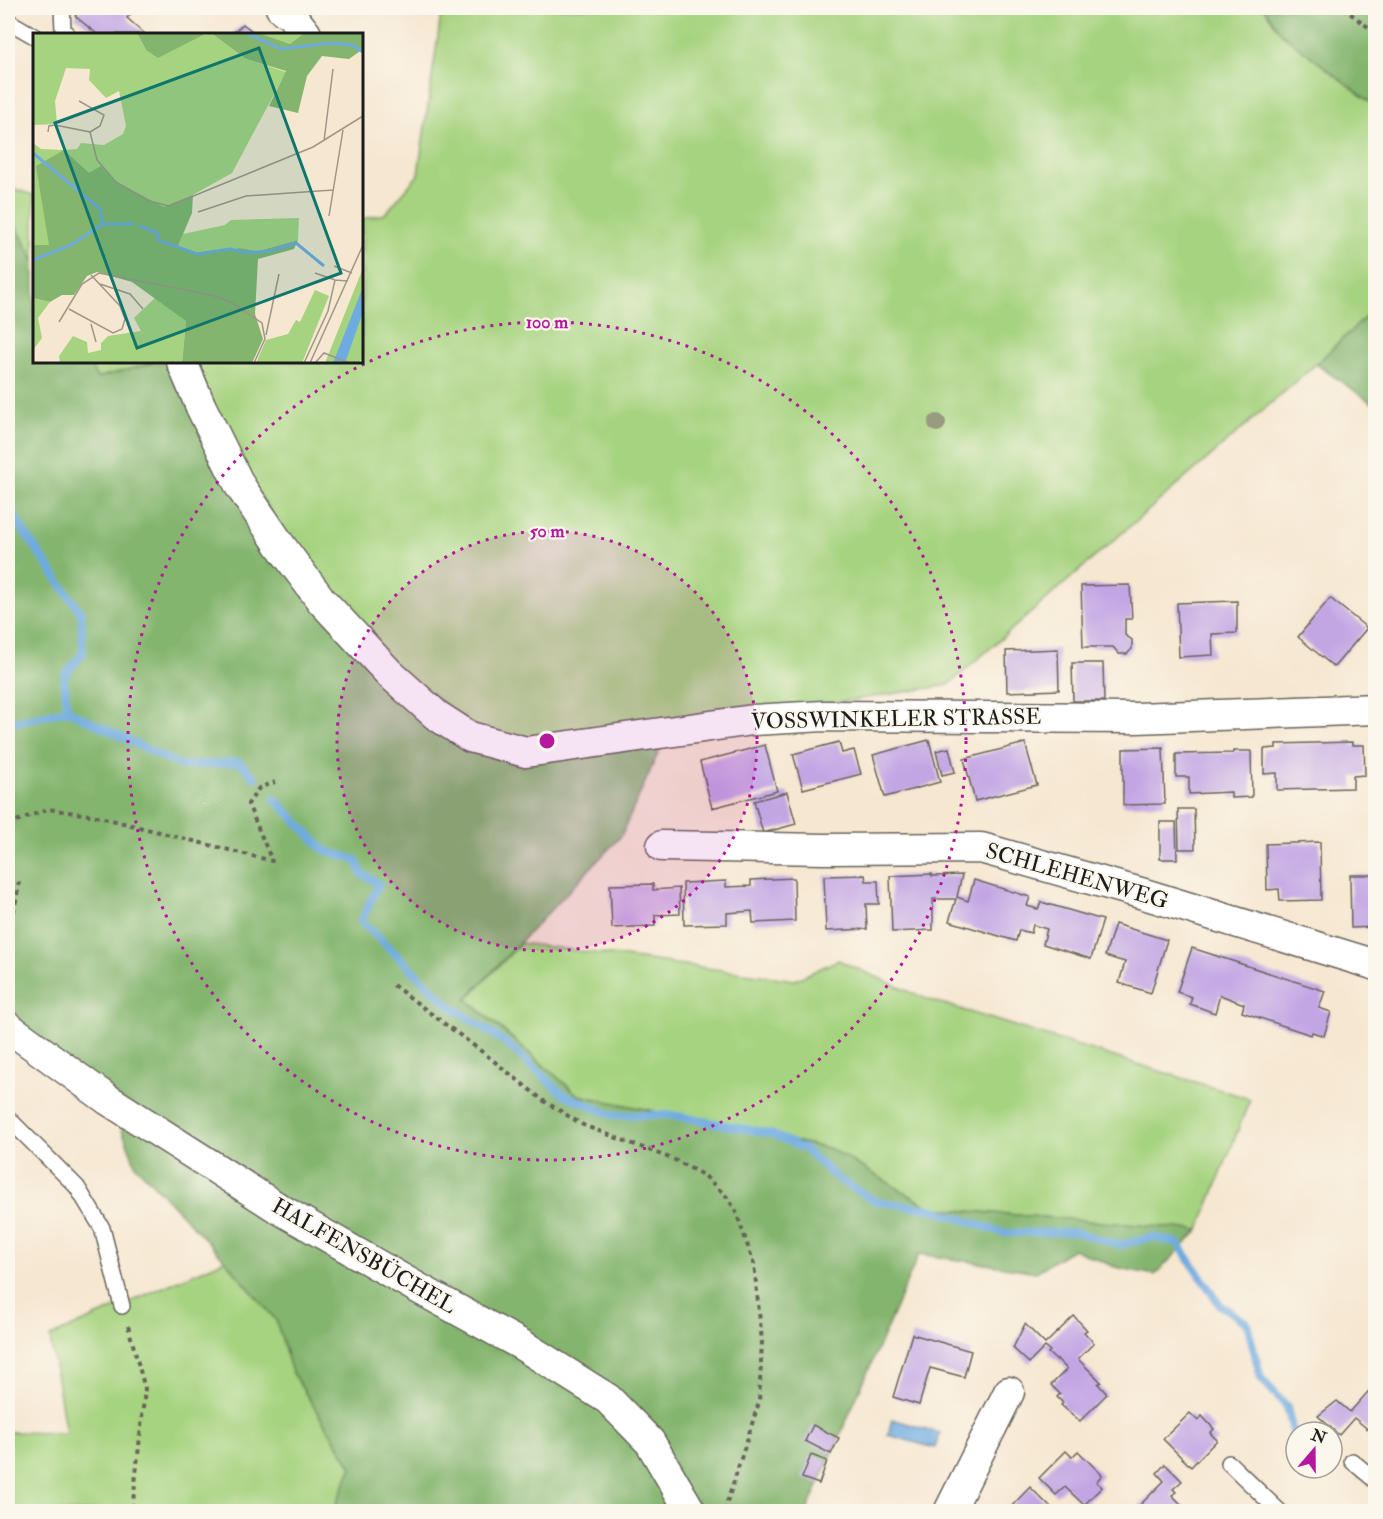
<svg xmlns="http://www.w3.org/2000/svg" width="1383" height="1519" font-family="'IM FELL Double Pica',serif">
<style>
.green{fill:#a6d37f;stroke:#61784e;stroke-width:1.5}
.forest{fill:#84b56e;stroke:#506845;stroke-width:1.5}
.water{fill:#6eabe0;stroke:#45647e;stroke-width:1.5}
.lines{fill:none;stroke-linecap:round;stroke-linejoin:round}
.stream{stroke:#6eabe0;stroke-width:8}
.building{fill:#c2a6e4}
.lane-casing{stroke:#68635b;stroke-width:18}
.street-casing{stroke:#68635b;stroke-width:33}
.path{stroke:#68635b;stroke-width:4;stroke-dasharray:4.5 4.5;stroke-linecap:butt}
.lane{stroke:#fff;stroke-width:15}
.street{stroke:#fff;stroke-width:30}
.tree{fill:#989b80}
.ring{fill:none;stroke:#b5179e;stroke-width:3;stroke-dasharray:3 6}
.labels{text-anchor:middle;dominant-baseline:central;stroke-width:4.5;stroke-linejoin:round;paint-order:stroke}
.street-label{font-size:22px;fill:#1c1c1c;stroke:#fbf7ec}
.inset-river{fill:none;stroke:#6eabe0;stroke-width:3}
.inset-road{fill:none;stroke:#9f9688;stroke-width:1.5}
.view{fill:#0f766e;fill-opacity:0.15;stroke:#0f766e;stroke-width:3}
.inset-edge{fill:none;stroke:#1c1c1c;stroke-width:3}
.centre{fill:#b5179e;stroke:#fbf7ec;stroke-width:3}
.ring-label{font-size:18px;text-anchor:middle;font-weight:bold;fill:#b5179e;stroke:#fbf7ec;stroke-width:4.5;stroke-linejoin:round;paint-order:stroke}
</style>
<rect width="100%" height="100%" fill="#fbf7ec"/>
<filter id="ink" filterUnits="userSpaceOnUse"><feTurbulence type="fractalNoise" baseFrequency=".0167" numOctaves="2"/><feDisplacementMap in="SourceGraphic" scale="12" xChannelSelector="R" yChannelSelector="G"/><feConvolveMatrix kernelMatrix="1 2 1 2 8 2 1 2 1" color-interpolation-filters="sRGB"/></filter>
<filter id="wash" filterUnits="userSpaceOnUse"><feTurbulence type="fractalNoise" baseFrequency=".008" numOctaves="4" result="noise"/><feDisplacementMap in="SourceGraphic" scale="24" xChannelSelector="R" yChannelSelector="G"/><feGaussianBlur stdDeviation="1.35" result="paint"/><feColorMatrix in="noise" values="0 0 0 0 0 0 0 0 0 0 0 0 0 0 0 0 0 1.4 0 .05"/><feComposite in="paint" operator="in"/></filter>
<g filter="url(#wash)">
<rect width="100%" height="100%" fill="#f6e7d0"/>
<g class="green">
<polygon points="442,8 1264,8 1281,33 1375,106 1375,308 1316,364 948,685 526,752 470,737 321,600 182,362 362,362 362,219 385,214 418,175"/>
<polygon points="8,187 34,195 34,261 8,210"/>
<polygon points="88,362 156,362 97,378"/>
<polygon points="521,943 795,980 838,960 924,998 1250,1099 1199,1230 931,1208 831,1149 578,1095 467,999"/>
<polygon points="225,1260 276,1320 292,1372 352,1467 333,1511 8,1512 8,1432 66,1433 50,1337"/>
</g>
<g class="forest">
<polygon points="1264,8 1375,8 1375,106 1281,33"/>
<polygon points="8,210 34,261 34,362 88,362 97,378 156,362 182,362 201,407 354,636 501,746 668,731 621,836 466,999 578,1095 831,1149 931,1208 1199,1230 1155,1275 1115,1267 1073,1249 1036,1272 919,1254 807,1511 333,1511 352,1467 292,1372 276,1320 225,1260 136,1166 117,1117 8,1015"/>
<polygon points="1375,308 1375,405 1316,364"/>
</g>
<polygon class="water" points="892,1419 940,1433 935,1448 888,1435"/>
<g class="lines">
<g class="stream">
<polyline points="8,503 22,529 81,613 83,653 64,676 67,710"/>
<polyline points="8,724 67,710 181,766 239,762 255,778"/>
<polyline points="275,799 324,850 356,860 362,874 379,884 361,921 449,1005 506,1043 563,1094 612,1115 672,1115 772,1134 804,1149 838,1179 875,1201 931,1209 1004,1233 1075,1232 1120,1245 1153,1237 1178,1243 1220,1305 1247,1323 1261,1378 1287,1407 1294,1436"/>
</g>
</g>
<g id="blocks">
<g class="building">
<polygon points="83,8 136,8 127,18 145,34 97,34 75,16"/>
<polygon points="243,24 256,34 232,34"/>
<polygon points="1130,585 1132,619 1125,619 1125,635 1132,640 1132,649 1127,654 1119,654 1113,647 1083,647 1081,586"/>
<polygon points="1330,598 1367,628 1334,667 1298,637"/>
<polygon points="1237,601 1237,633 1212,634 1213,655 1179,657 1177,603"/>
<polygon points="1058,649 1059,690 1007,692 1006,651"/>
<polygon points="1072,663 1103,663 1104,701 1073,701"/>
<polygon points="929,740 940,782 885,797 873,755"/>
<polygon points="839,742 842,753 854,750 861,774 803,789 793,754"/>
<polygon points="1352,742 1352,745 1364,745 1365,775 1353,776 1353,788 1277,790 1277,773 1264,774 1264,749 1276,748 1276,744"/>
<polygon points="1025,743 1037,785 975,801 964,759"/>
<polygon points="765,745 777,791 712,808 700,762"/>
<polygon points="949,748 955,772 942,775 936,751"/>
<polygon points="1163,748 1165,804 1123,805 1123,749"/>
<polygon points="1233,751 1251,751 1252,797 1231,798 1231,792 1189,794 1189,777 1176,777 1176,754 1233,753"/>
<polygon points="787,792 796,824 763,833 754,801"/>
<polygon points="1178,809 1194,809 1195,849 1179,849"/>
<polygon points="1160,822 1176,822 1177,859 1160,859"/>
<polygon points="1320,842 1321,900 1280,901 1279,889 1267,890 1266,844"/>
<polygon points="932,874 932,876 962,875 957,897 968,901 974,880 1030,897 1027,906 1038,909 1041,902 1103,920 1091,959 1043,944 1047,929 1033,925 1031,933 1019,930 1016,941 949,921 956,899 933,899 933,930 892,932 890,876"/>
<polygon points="865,875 866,881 878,881 879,904 866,904 867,929 826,931 824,876"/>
<polygon points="1350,875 1376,875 1376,927 1351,928"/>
<polygon points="794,878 795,921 753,923 752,911 727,913 727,924 684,925 683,883 726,881 726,887 751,886 751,880"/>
<polygon points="653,884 653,890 679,888 680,914 655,915 655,926 612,928 610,885"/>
<polygon points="1115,924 1167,940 1151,993 1119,983 1125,962 1105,956"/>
<polygon points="1192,948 1325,991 1319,1008 1331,1012 1324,1036 1312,1032 1311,1035 1242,1012 1244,1004 1220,995 1215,1013 1190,1004 1192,997 1177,992"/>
<polygon points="1074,1316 1087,1330 1084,1332 1094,1343 1078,1359 1101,1382 1098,1384 1107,1394 1080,1421 1061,1405 1063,1403 1057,1397 1060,1394 1051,1385 1067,1369 1057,1359 1056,1360 1048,1353 1050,1351 1045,1347 1029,1363 1013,1348 1025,1324 1045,1344"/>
<polygon points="912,1334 971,1351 964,1377 930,1368 919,1405 893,1397"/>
<polygon points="1376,1383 1376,1436 1354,1418 1339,1435 1318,1416 1337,1401 1350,1412"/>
<polygon points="1190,1413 1198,1421 1202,1416 1214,1429 1210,1433 1217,1440 1191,1467 1163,1439"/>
<polygon points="813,1425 839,1438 831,1454 805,1441"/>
<polygon points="1066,1451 1072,1457 1078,1451 1102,1475 1096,1482 1102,1487 1084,1505 1065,1487 1056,1495 1039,1478"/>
<polygon points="811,1455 827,1461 819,1484 802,1478"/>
<polygon points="1165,1464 1182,1481 1173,1489 1176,1492 1172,1495 1189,1512 1133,1512 1164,1481 1157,1473"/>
<polygon points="1030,1487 1055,1512 1002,1512 1004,1509 1007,1511"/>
</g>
</g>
</g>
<g filter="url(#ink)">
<use href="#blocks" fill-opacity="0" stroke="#68635b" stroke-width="1.5"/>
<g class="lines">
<g class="lane-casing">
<g id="lane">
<polyline points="62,8 63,30 67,34"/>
<polyline points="8,21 34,36"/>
<polyline points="8,1118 77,1187 102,1228 122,1306"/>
<polyline points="1352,1461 1376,1481"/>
<polyline points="1229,1463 1280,1512"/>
</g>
</g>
<g class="street-casing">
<g id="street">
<polyline points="281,8 292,16 306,34"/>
<polyline points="182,362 201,407 240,486 280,545 321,600 389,673 436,715 470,737 526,752 753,720 824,716 1136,718 1376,709"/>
<polyline points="662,846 825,849 981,848 1144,894 1376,965"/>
<polyline points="8,1027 107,1099 278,1208 416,1287 522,1345 608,1399 650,1442 691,1512"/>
<polyline points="949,1512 1009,1392"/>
</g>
</g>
<g class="path">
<polyline points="1343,8 1376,33"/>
<polyline points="8,824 48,809 96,816 272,861 248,804 259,788 275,782"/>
<polyline points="8,881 19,884 14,911 8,917"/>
<polyline points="393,985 485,1054 544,1101 583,1125 675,1160 705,1176 726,1196 735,1209 754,1264 762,1341 759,1402 724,1512"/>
<polyline points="128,1326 145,1389 132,1512"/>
</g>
<use href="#lane" class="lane"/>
<use href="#street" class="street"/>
</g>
<circle class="tree" cx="937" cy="423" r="9"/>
</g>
<circle cx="547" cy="741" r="210" fill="#b5179e" fill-opacity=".12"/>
<g class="ring">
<circle cx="547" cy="741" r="210"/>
<circle cx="547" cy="741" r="419"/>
</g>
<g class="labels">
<g class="street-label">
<text transform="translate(896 719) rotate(-1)">VOSSWINKELER STRASSE</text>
<text transform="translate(1077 876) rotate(16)">SCHLEHENWEG</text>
<text transform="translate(364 1256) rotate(30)">HALFENSBÜCHEL</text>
</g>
</g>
<g transform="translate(33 33)">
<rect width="330" height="330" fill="#f6e7d0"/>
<path d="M0,0H104L113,17L178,0L213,26L253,39L199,140L140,173L16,212H0V110L8,116L31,117L44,116L48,110L71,112L90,101L93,93L86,58L73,65L56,47L57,36L33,35L22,68L24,91L0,92ZM226,0H271L257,11ZM266,185L265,207L225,218L207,215L166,221L145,213L150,201L192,192L198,187ZM330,235V325L325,330H292ZM282,257L296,263L269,330H223L233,307L255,301L263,287L267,289ZM123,264L153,288L149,330H27L26,323L40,303L54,309L55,320L68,317V310L75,303L108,298L101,285ZM0,265L17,269L5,285L9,305L0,317Z" fill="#a6d37f"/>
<path d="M104,0H174L125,25L113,17ZM178,0H226L257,11L271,0H330V16L316,26L289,23L274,43L265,80L236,73L253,38L213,26ZM31,117L56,140L68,133L83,149L131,174L160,162L159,180L145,213L166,221L207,215L225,218L265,207L261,216L225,226L222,281L230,306L219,330H149L153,288L99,249L64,239L54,243L41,262H29L17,269L0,265V212H16L3,133Z" fill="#84b56e"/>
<path d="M330,254V279L312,330H300Z" fill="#6eabe0"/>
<path class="inset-river" d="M213,0L248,16L299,10L319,12L330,19M0,120L67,176L70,191M106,193L125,200V207L164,221L197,216L216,220L237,218L263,210L291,233M0,227L38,212L70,191H101"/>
<path class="inset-road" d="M46,68L71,82L67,93L57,99M15,99L16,93L22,92L57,99L64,127L83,149L116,168L136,173L280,114L330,83M291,108L300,36M165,179L213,163L300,157M296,183L310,97M301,233L319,240M282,240L302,247M67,251L97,261L110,276M36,276L80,300L89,296L92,286L87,273L58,242M26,289L49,251L66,240L178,262L196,268L229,290L232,306L221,330M58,291L63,309M233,302L246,241M271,330L295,278L302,247L315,248M277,330L330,212M282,330L291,320L317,330"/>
<path class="view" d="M226,15L308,240L104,315L22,90Z"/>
<rect width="330" height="330" class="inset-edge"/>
</g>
<circle cx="547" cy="741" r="9" class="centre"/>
<g class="ring-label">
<text x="547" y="328">100 m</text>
<text x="547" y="537">50 m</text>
</g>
<rect width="1383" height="1519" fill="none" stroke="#fbf7ec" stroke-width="30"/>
<g transform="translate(1314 1450) rotate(20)"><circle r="28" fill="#fbf7ec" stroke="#a29f99" stroke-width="1.5"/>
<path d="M0-4.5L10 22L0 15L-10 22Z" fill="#b5179e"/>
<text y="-9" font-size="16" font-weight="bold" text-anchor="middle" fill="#1c1c1c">N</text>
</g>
</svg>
